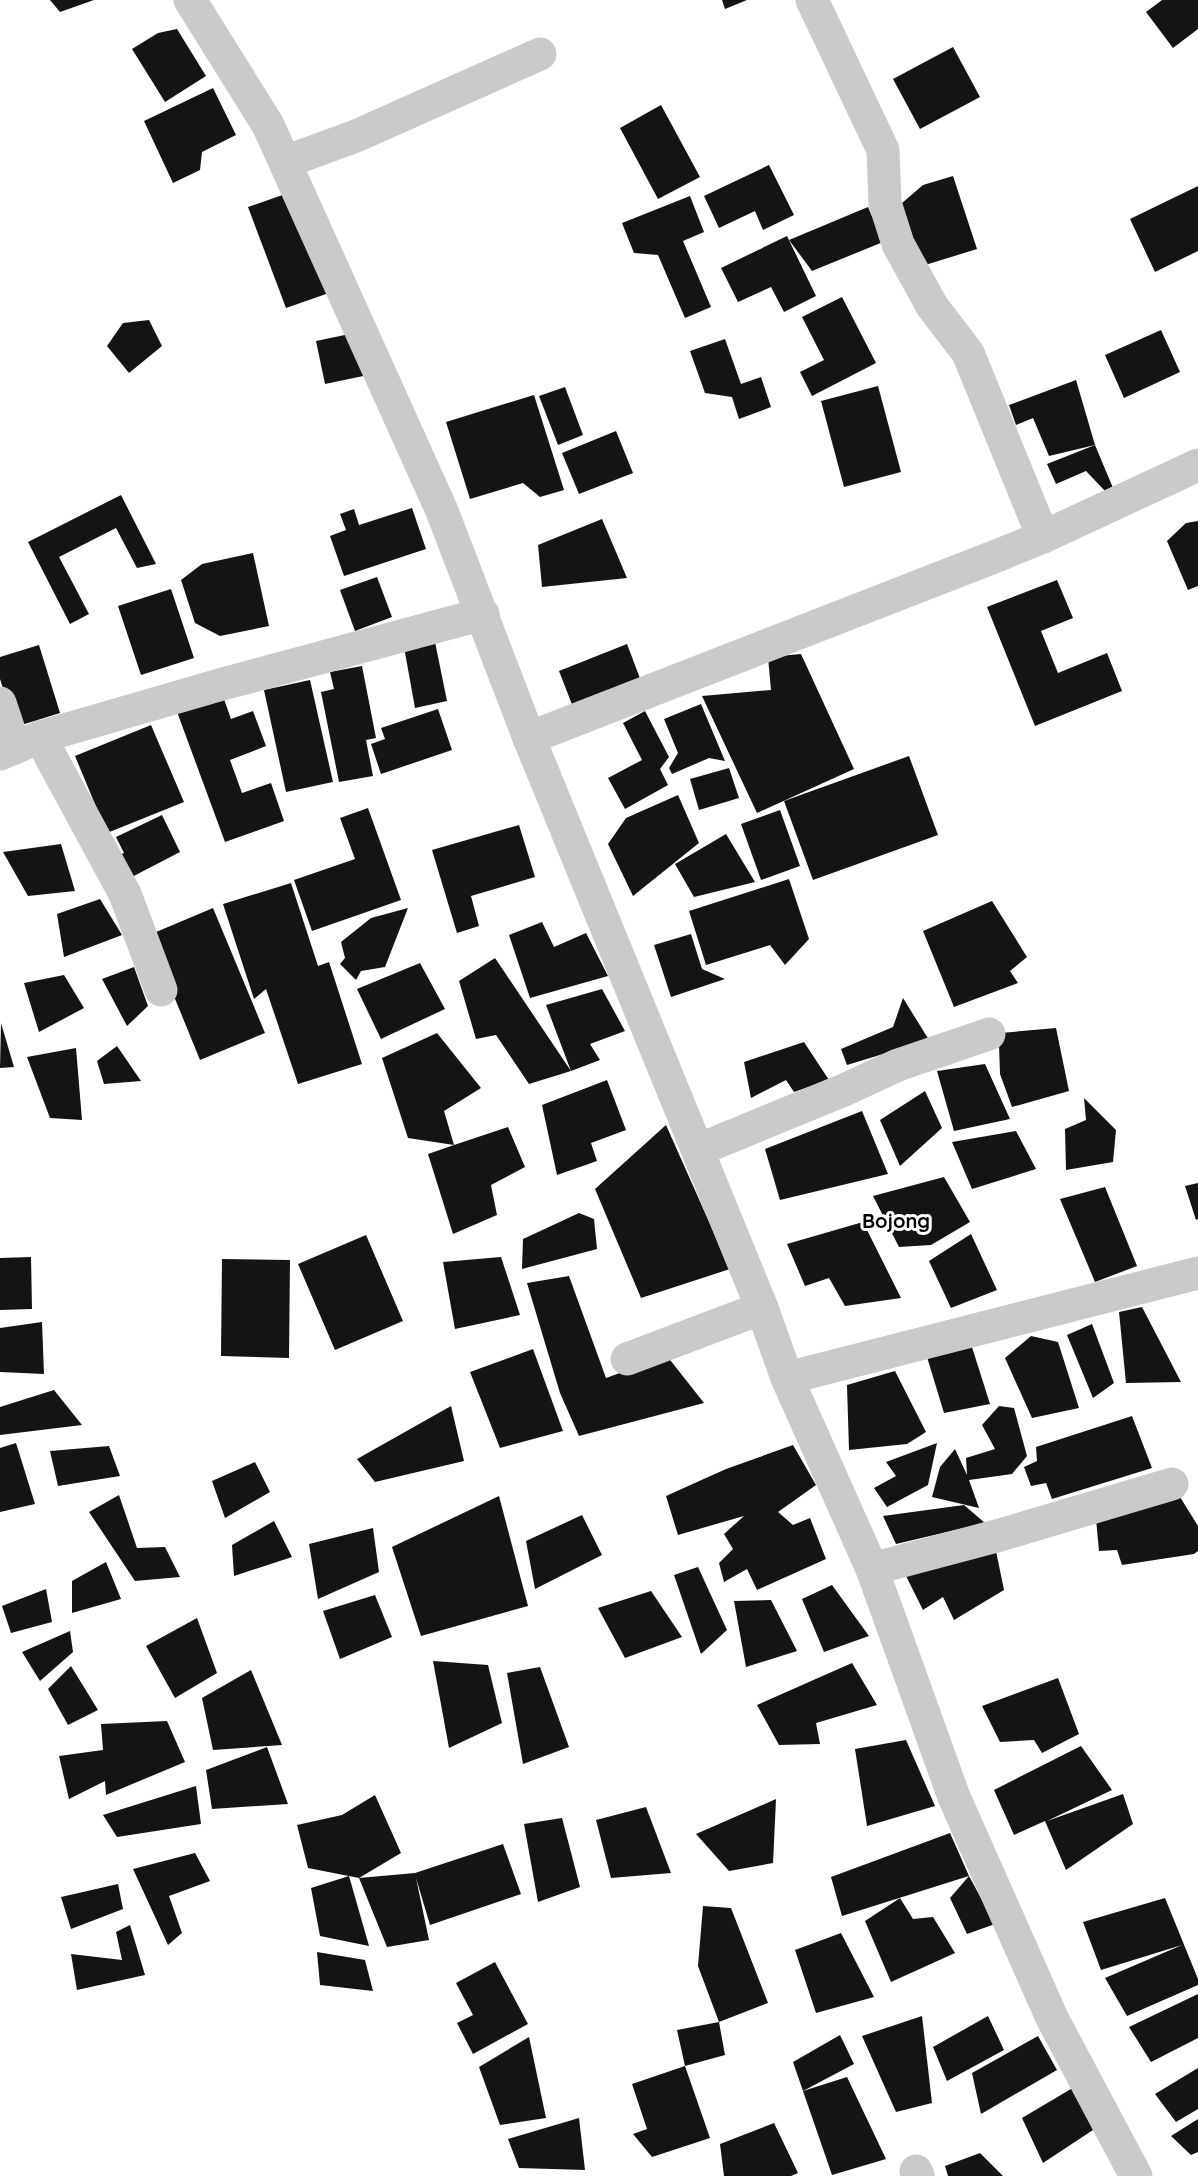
<svg xmlns="http://www.w3.org/2000/svg" width="1198" height="2176" font-family="Quicksand,sans-serif">
<style>
.building{fill:#141414}
.lines{fill:none;stroke-linecap:round;stroke-linejoin:round}
.minor{stroke:#cacaca;stroke-width:33}
.labels{text-anchor:middle;dominant-baseline:central;stroke-width:6;stroke-linejoin:round;paint-order:stroke}
.quarter-label{font-size:20px;font-weight:bold;fill:#000;stroke:#fff}
</style>
<rect width="100%" height="100%" fill="#fff"/>
<g class="building">
<polygon points="50,0 94,0 60,12"/>
<polygon points="722,0 747,0 725,9"/>
<polygon points="1162,0 1198,0 1198,29 1173,48 1146,12"/>
<polygon points="177,29 206,76 165,102 132,49 158,33"/>
<polygon points="953,47 980,97 920,129 893,79"/>
<polygon points="213,88 236,135 202,152 200,170 173,183 144,121"/>
<polygon points="661,105 700,177 658,199 620,128"/>
<polygon points="769,165 794,215 763,230 755,211 719,228 704,196"/>
<polygon points="953,176 977,249 922,266 902,203 923,185"/>
<polygon points="1198,186 1198,251 1155,272 1130,219"/>
<polygon points="291,192 329,293 286,308 248,207"/>
<polygon points="690,196 704,232 683,241 711,307 685,318 658,255 634,253 622,223"/>
<polygon points="868,207 883,242 812,271 789,240"/>
<polygon points="787,236 816,296 784,312 771,287 738,302 721,268"/>
<polygon points="842,297 876,363 812,396 800,372 824,360 802,317"/>
<polygon points="149,320 162,346 129,373 107,346 123,323"/>
<polygon points="1161,330 1180,372 1124,398 1105,355"/>
<polygon points="359,332 368,375 325,384 316,341"/>
<polygon points="725,339 741,384 761,377 771,407 739,419 732,397 705,393 690,351"/>
<polygon points="1076,380 1095,445 1113,488 1105,491 1086,471 1056,484 1047,464 1095,445 1049,456 1033,418 1016,425 1009,405"/>
<polygon points="878,386 901,472 844,487 821,401"/>
<polygon points="565,387 583,435 558,445 539,396"/>
<polygon points="534,395 564,490 540,497 523,483 470,499 446,422"/>
<polygon points="616,431 633,473 579,494 562,453"/>
<polygon points="121,495 156,564 137,568 116,528 59,557 89,614 70,624 28,542"/>
<polygon points="412,508 426,549 344,576 330,536 346,530 340,514 354,509 359,525"/>
<polygon points="602,519 627,578 542,587 538,545"/>
<polygon points="1198,521 1198,586 1188,590 1167,541 1186,523"/>
<polygon points="253,553 269,626 220,636 195,623 181,580 202,564"/>
<polygon points="377,577 392,617 355,631 340,590"/>
<polygon points="1057,580 1073,618 1041,631 1058,673 1107,653 1122,691 1035,726 987,607"/>
<polygon points="171,589 194,658 141,675 118,606"/>
<polygon points="435,642 447,701 415,708 404,647"/>
<polygon points="627,644 641,681 573,707 559,671"/>
<polygon points="39,645 60,713 15,727 0,679 0,657"/>
<polygon points="801,654 854,769 757,813 702,696 771,690 768,657"/>
<polygon points="362,666 376,738 366,740 373,776 339,782 321,692 334,689 330,672"/>
<polygon points="310,680 333,782 286,792 264,690"/>
<polygon points="219,685 231,719 253,711 266,746 230,760 242,793 271,783 284,821 225,842 173,701"/>
<polygon points="701,704 725,761 709,758 672,774 669,768 678,753 664,719"/>
<polygon points="438,709 452,750 381,774 371,744 385,739 381,728"/>
<polygon points="645,711 669,757 660,769 668,785 625,809 608,778 642,760 623,723"/>
<polygon points="151,725 184,802 107,833 75,756"/>
<polygon points="909,756 938,835 813,880 784,801"/>
<polygon points="729,768 739,798 699,810 690,779"/>
<polygon points="678,795 699,843 633,896 608,844 626,818"/>
<polygon points="368,808 401,900 312,931 294,880 355,859 340,818"/>
<polygon points="780,810 800,866 761,880 741,824"/>
<polygon points="162,815 180,852 128,879 117,856 124,853 116,837"/>
<polygon points="519,825 535,877 471,896 479,926 457,933 432,850"/>
<polygon points="726,834 755,882 694,897 675,864"/>
<polygon points="61,844 75,891 28,896 3,852"/>
<polygon points="789,879 809,939 785,965 770,945 706,965 689,911"/>
<polygon points="291,883 318,966 329,962 362,1064 298,1084 266,989 254,999 223,904"/>
<polygon points="100,899 122,935 64,957 57,914"/>
<polygon points="992,901 1027,957 1010,971 1018,983 954,1007 923,931"/>
<polygon points="213,908 265,1033 200,1060 149,935"/>
<polygon points="408,908 385,967 361,971 356,980 340,964 345,958 341,942 371,918"/>
<polygon points="542,922 554,947 586,933 608,976 530,998 509,935"/>
<polygon points="691,934 702,969 725,979 671,997 654,945"/>
<polygon points="495,958 571,1071 529,1084 496,1035 476,1039 459,981"/>
<polygon points="420,963 445,1009 381,1039 357,989"/>
<polygon points="134,967 148,1006 127,1026 102,979"/>
<polygon points="64,975 84,1008 39,1032 24,983"/>
<polygon points="602,989 625,1031 590,1044 600,1060 571,1071 546,1005"/>
<polygon points="903,998 929,1040 847,1065 841,1049 893,1027"/>
<polygon points="1,1023 14,1067 0,1068"/>
<polygon points="1056,1028 1069,1091 1012,1107 1000,1074 999,1044 989,1034"/>
<polygon points="437,1033 481,1088 444,1111 454,1145 508,1127 525,1167 491,1185 497,1215 453,1234 428,1154 454,1145 408,1138 382,1058"/>
<polygon points="804,1042 829,1080 794,1092 786,1080 751,1098 744,1062"/>
<polygon points="117,1046 141,1081 104,1084 97,1061"/>
<polygon points="76,1048 82,1120 50,1118 27,1057"/>
<polygon points="985,1064 1010,1119 954,1131 937,1071"/>
<polygon points="607,1080 626,1130 591,1143 597,1161 557,1175 542,1105"/>
<polygon points="925,1091 942,1128 900,1166 880,1120"/>
<polygon points="1084,1098 1116,1130 1113,1162 1066,1170 1065,1129 1086,1120"/>
<polygon points="862,1111 888,1174 780,1200 765,1149"/>
<polygon points="666,1125 730,1269 641,1298 595,1189"/>
<polygon points="1016,1131 1036,1169 972,1189 952,1142"/>
<polygon points="944,1177 970,1222 931,1245 899,1247 873,1196"/>
<polygon points="1198,1183 1198,1219 1196,1220 1185,1186"/>
<polygon points="1105,1187 1137,1266 1095,1282 1060,1199"/>
<polygon points="579,1213 594,1219 597,1249 522,1269 523,1239"/>
<polygon points="863,1222 901,1298 845,1306 829,1278 805,1286 787,1244"/>
<polygon points="971,1234 997,1290 951,1308 929,1261"/>
<polygon points="366,1235 403,1321 335,1350 298,1264"/>
<polygon points="31,1257 32,1309 0,1310 0,1258"/>
<polygon points="501,1257 520,1315 455,1329 443,1262"/>
<polygon points="222,1259 290,1260 289,1358 221,1356"/>
<polygon points="569,1276 606,1378 667,1356 704,1403 579,1436 560,1393 527,1283"/>
<polygon points="1142,1307 1181,1382 1126,1383 1119,1312"/>
<polygon points="42,1322 44,1374 0,1372 0,1328"/>
<polygon points="1092,1324 1114,1383 1093,1398 1067,1335"/>
<polygon points="1031,1336 1058,1342 1079,1408 1032,1418 1005,1358"/>
<polygon points="971,1344 990,1404 944,1413 927,1357"/>
<polygon points="533,1349 563,1431 500,1448 470,1372"/>
<polygon points="895,1371 926,1432 907,1444 849,1450 847,1385"/>
<polygon points="54,1390 82,1425 0,1435 0,1407"/>
<polygon points="451,1406 464,1461 375,1482 357,1459"/>
<polygon points="999,1406 1014,1408 1027,1456 1012,1474 969,1480 979,1508 932,1497 940,1467 955,1449 967,1475 966,1458 995,1449 982,1425"/>
<polygon points="1132,1416 1152,1468 1052,1499 1046,1483 1031,1486 1024,1467 1037,1461 1036,1447"/>
<polygon points="16,1443 35,1504 0,1512 0,1448"/>
<polygon points="937,1443 928,1485 887,1507 874,1488 896,1476 886,1462"/>
<polygon points="793,1445 816,1485 778,1512 793,1525 810,1518 826,1559 757,1590 747,1569 724,1582 719,1563 733,1549 724,1534 744,1516 678,1535 666,1496 726,1469"/>
<polygon points="109,1446 120,1476 58,1486 50,1451"/>
<polygon points="255,1462 270,1492 225,1518 212,1481"/>
<polygon points="119,1495 137,1548 165,1547 180,1577 135,1581 89,1512"/>
<polygon points="499,1496 528,1606 421,1636 392,1547"/>
<polygon points="1180,1497 1198,1526 1198,1551 1194,1554 1122,1565 1117,1550 1099,1551 1096,1519"/>
<polygon points="964,1505 985,1523 896,1544 883,1516"/>
<polygon points="582,1515 602,1555 535,1589 526,1541"/>
<polygon points="274,1521 292,1557 234,1576 232,1545"/>
<polygon points="373,1528 379,1572 318,1599 309,1544"/>
<polygon points="996,1551 1004,1590 954,1620 943,1597 923,1610 906,1576"/>
<polygon points="106,1562 121,1599 72,1613 72,1581"/>
<polygon points="698,1567 727,1630 701,1654 674,1575"/>
<polygon points="832,1585 869,1636 824,1652 802,1599"/>
<polygon points="46,1589 52,1622 11,1633 2,1606"/>
<polygon points="651,1591 682,1637 625,1658 598,1608"/>
<polygon points="375,1595 392,1637 340,1659 323,1611"/>
<polygon points="771,1600 797,1651 746,1667 734,1601"/>
<polygon points="197,1618 217,1673 175,1698 146,1646"/>
<polygon points="70,1631 73,1652 40,1681 22,1652"/>
<polygon points="433,1661 488,1665 502,1723 449,1748"/>
<polygon points="852,1663 877,1705 816,1723 820,1744 779,1745 757,1705"/>
<polygon points="71,1666 98,1710 68,1725 48,1689"/>
<polygon points="540,1667 569,1747 523,1764 507,1673"/>
<polygon points="251,1670 282,1745 213,1750 202,1698"/>
<polygon points="1058,1678 1079,1734 1042,1753 1034,1740 1000,1742 982,1706"/>
<polygon points="167,1721 185,1762 106,1795 105,1781 69,1799 59,1756 103,1750 101,1724"/>
<polygon points="906,1740 935,1806 867,1826 855,1749"/>
<polygon points="1081,1746 1112,1790 1047,1821 1123,1794 1133,1824 1066,1870 1045,1821 1014,1835 994,1790"/>
<polygon points="267,1747 288,1804 212,1809 206,1770"/>
<polygon points="196,1786 201,1824 117,1837 103,1815"/>
<polygon points="375,1795 401,1853 359,1878 308,1868 297,1825 342,1815"/>
<polygon points="776,1799 773,1863 729,1871 696,1834"/>
<polygon points="646,1807 671,1873 611,1878 596,1820"/>
<polygon points="562,1818 580,1887 538,1902 524,1824"/>
<polygon points="950,1833 969,1876 842,1916 831,1877"/>
<polygon points="503,1844 521,1894 430,1925 416,1878 429,1940 387,1947 359,1878 415,1873"/>
<polygon points="195,1853 210,1881 169,1896 182,1933 168,1945 133,1869"/>
<polygon points="349,1876 369,1946 320,1936 311,1888"/>
<polygon points="969,1876 995,1924 967,1934 950,1898"/>
<polygon points="118,1884 123,1909 71,1929 61,1897"/>
<polygon points="900,1898 913,1919 933,1917 955,1953 891,1982 865,1921"/>
<polygon points="1165,1898 1198,1979 1198,1985 1127,2016 1105,1978 1182,1945 1101,1970 1083,1922"/>
<polygon points="703,1906 731,1908 768,2003 719,2022 698,1966"/>
<polygon points="130,1925 145,1975 77,1990 71,1954 122,1960 116,1932"/>
<polygon points="841,1933 874,1997 816,2013 795,1950"/>
<polygon points="317,1952 365,1960 373,1991 320,1985"/>
<polygon points="495,1962 528,2024 473,2054 457,2023 473,2015 456,1983"/>
<polygon points="1198,1994 1198,2038 1151,2062 1129,2027"/>
<polygon points="922,2016 932,2103 896,2112 862,2036"/>
<polygon points="988,2016 1004,2050 947,2081 933,2047"/>
<polygon points="719,2022 725,2055 685,2066 677,2030"/>
<polygon points="840,2035 854,2064 803,2091 793,2062"/>
<polygon points="1038,2036 1057,2070 981,2114 972,2073"/>
<polygon points="529,2037 546,2118 500,2125 479,2067"/>
<polygon points="685,2066 710,2138 652,2157 633,2134 647,2129 632,2084"/>
<polygon points="1198,2068 1198,2109 1176,2122 1155,2094"/>
<polygon points="847,2077 886,2159 832,2175 803,2091"/>
<polygon points="1076,2086 1096,2128 1043,2163 1022,2118"/>
<polygon points="579,2118 585,2170 519,2168 508,2139"/>
<polygon points="1198,2119 1198,2152 1191,2155 1171,2136"/>
<polygon points="774,2123 798,2173 791,2176 724,2176 720,2144"/>
<polygon points="980,2153 1003,2176 948,2176 945,2166"/>
</g>
<g class="lines">
<g class="minor">
<polyline points="190,0 268,125 442,511 529,738 762,1308 787,1378 872,1569 954,1797 1052,2018 1136,2176"/>
<polyline points="812,0 883,150 885,203 898,244 932,306 968,353 1043,537"/>
<polyline points="285,162 356,136 540,54"/>
<polyline points="0,703 15,748"/>
<polyline points="40,737 125,894 161,990"/>
<polyline points="529,738 999,555 1043,537 1198,465"/>
<polyline points="0,754 40,737 219,685 483,614"/>
<polyline points="698,1150 844,1090 898,1065 989,1034"/>
<polyline points="627,1359 762,1308"/>
<polyline points="787,1378 1198,1273"/>
<polyline points="872,1569 1000,1535 1172,1484"/>
<polyline points="916,2171 918,2176"/>
</g>
</g>
<g class="labels">
<g class="quarter-label">
<text x="896" y="1220">Bojong</text>
</g>
</g>
</svg>
